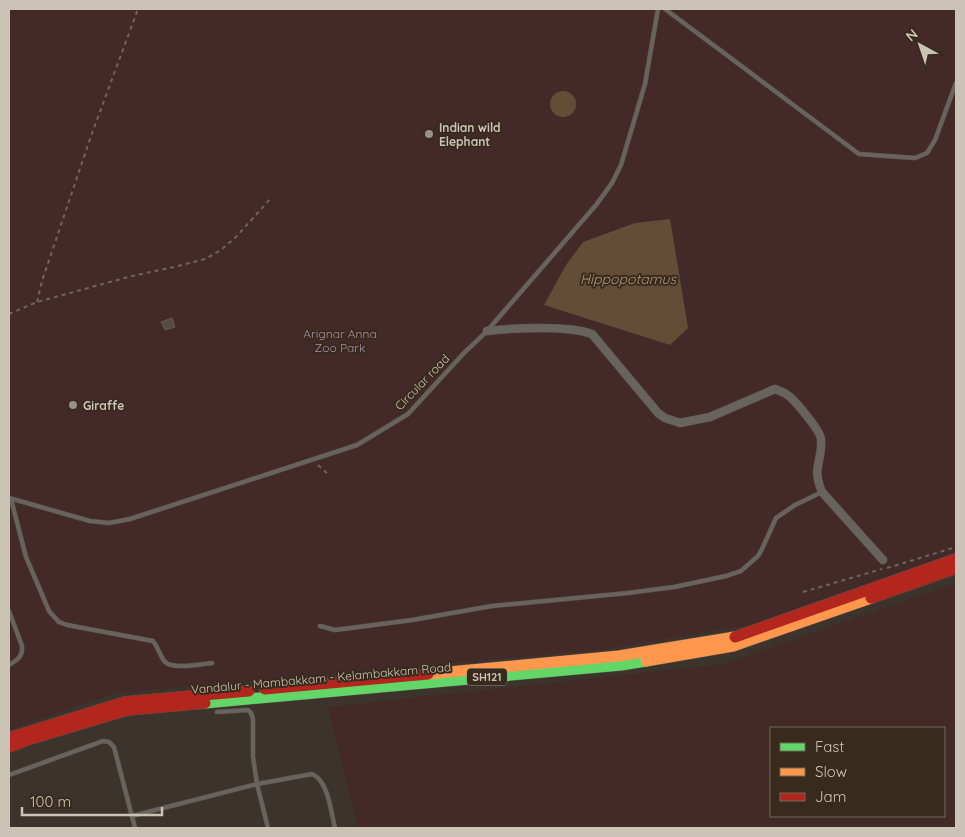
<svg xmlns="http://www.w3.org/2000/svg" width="965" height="837" font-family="Quicksand,sans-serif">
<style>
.green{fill:#432a28;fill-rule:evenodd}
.water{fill:#644d36}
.building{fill:#524c45;stroke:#635c54}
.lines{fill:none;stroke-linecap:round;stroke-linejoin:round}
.lane-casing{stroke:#56504b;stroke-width:5}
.street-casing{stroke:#56504b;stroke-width:9}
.fast-casing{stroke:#59514a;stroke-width:12}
.slow-casing{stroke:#59514a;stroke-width:12}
.jam-casing{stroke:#59514a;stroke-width:12}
.path{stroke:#6d6660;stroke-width:2;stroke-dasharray:4 4;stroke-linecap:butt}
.lane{stroke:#69635d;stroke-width:4}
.street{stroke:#69635d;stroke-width:8}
.fast{stroke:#63d668;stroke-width:11}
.slow{stroke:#ff974d;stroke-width:11}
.jam{stroke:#b3261e;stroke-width:11}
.poi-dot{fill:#9a9186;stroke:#382b1e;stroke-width:2}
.labels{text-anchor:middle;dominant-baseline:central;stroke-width:4;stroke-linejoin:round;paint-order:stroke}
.shield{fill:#382b1e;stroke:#a09589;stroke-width:1}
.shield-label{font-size:11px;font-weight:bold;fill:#ccc3b7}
.poi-label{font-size:12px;font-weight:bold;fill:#ccc3b7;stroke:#382b1e;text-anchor:start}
.park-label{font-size:12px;fill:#b18aac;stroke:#382b1e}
.street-label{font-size:12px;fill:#ccc3b7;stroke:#382b1e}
.water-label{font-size:14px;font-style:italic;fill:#b09476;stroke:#382b1e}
</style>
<rect width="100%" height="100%" fill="#3c342c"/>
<g class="green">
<polygon points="9,9 956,9 956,555 771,621 600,650 116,693 9,730"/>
<path d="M956,583V828H358L328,707L724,664ZM944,728V816H771V728Z"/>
</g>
<g class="water">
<circle cx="563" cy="104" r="13"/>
<polygon points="670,219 688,328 670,345 544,305 566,265 583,242 635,223"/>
</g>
<polygon class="building" points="172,318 175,327 165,330 161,322"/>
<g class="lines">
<g class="lane-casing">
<g id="lane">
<polyline points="665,9 859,154 915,158 927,153 935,140 956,83"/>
<polyline points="9,498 90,521 109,523 130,519 357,445 408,414 463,354 487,331 596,205 612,183 621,165 645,84 658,9"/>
<path d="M11,499L26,557L49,611L59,622L67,625L153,641C158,647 160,656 165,662C173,670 201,664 212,663"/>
<path d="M9,611L22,646C23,657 17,660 9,665"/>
<polyline points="320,626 335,630 412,620 492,606 628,593 674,587 726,576 741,571 758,556 762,549 776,518 795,505 822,492"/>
<path d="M217,712L248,710L251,713L253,719V757L257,784L312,774C328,780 331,812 335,828"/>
<polyline points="9,775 103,741 109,742 114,747 135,828"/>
<polyline points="132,816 257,784 268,828"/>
</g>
</g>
<g class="street-casing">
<path id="street" d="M487,331C514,328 567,325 592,334L658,413L665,418L680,423L710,417L775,389C780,391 784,392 789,396C796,402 820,430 821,439C823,461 811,467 822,492L883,560"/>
</g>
<g class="fast-casing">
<polyline id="fast" points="205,703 621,665 646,661"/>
</g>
<g class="slow-casing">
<g id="slow">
<polyline points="646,661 733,646 871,598"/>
<polyline points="428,674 619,656 735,637"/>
</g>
</g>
<g class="jam-casing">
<g id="jam">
<polyline points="871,598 956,568"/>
<polyline points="735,637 956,559"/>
<polyline points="265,689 428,674"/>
<polyline points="9,738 125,702 249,691"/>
<polyline points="9,747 30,739 127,710 205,703"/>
</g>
</g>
<g class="path">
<polyline points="37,302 42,281 91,136 138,9"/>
<polyline points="9,314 37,302 132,276 174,267 205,259 221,250 237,236 270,199"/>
<polyline points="318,465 329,475"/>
<polyline points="887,568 956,547"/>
<polyline points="803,592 882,569"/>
</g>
<use href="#lane" class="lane"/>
<use href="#street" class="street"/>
<use href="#fast" class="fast"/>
<use href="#slow" class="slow"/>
<use href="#jam" class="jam"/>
</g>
<g class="poi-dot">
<circle cx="429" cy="134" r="5"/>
<circle cx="73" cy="405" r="5"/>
</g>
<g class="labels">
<rect class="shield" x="467" y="668.5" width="40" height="17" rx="4"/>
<g class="shield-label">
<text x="487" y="677">SH121</text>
</g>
<g class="poi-label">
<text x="439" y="127">Indian wild<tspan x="439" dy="14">Elephant</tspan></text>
<text x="83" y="405">Giraffe</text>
</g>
<g class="park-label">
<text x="340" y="333">Arignar Anna<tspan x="340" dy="14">Zoo Park</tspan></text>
</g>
<g class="street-label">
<text transform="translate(422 382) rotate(-46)">Circular road</text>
<text transform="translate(321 678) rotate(-5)">Vandalur - Mambakkam - Kelambakkam Road</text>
</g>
<g class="water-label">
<text x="628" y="279">Hippopotamus</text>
</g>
</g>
<rect width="965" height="837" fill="none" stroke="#ccc3b7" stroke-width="20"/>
<rect x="770" y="727" width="175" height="90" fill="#382b1e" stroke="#73685b"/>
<rect x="780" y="743" width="25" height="8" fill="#63d668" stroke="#73685b"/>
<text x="815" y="752" font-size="15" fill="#ccc3b7">Fast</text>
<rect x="780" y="768" width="25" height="8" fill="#ff974d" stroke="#73685b"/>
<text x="815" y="777" font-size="15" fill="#ccc3b7">Slow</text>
<rect x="780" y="793" width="25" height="8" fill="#b3261e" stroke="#73685b"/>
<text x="815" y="802" font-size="15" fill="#ccc3b7">Jam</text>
<g transform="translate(920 45) rotate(320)" stroke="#382b1e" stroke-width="4" paint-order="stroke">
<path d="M0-4L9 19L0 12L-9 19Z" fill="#ccc3b7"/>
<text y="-8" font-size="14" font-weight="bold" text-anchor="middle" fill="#ccc3b7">N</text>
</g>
<path d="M22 807v8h140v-8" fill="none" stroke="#ccc3b7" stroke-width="2.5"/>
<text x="30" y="807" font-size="15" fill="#ccc3b7" stroke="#382b1e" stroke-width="4" paint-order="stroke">100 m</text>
</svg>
